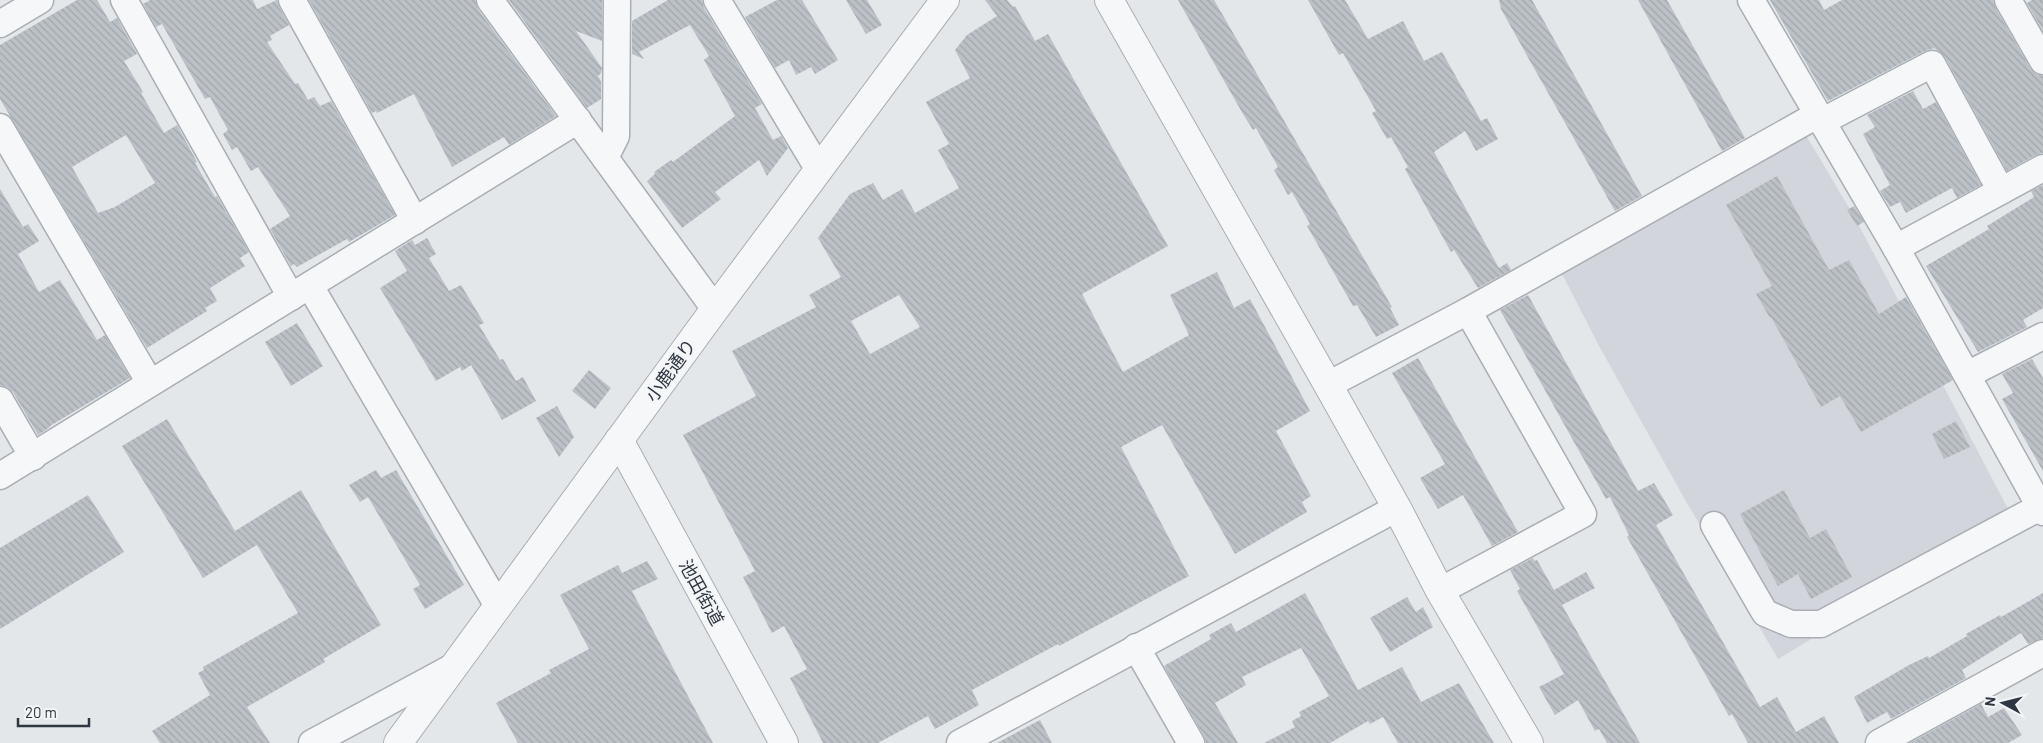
<svg xmlns="http://www.w3.org/2000/svg" width="2043" height="743" font-family="Barlow,'Noto Sans JP',sans-serif">
<style>
.built{fill:#d2d6dc}
.building{fill:url(#building-back-hatch);fill-rule:evenodd}
.lines{fill:none;stroke-linecap:round;stroke-linejoin:round}
.minor-casing{stroke:#a9aeb4;stroke-width:29}
.tertiary-casing{stroke:#a9aeb4;stroke-width:30}
.minor{stroke:#f6f7f9;stroke-width:26}
.tertiary{stroke:#f6f7f9;stroke-width:28}
.labels{text-anchor:middle;dominant-baseline:central;stroke-width:4;stroke-linejoin:round;paint-order:stroke}
.street-label{font-size:18px;fill:#2d3641;stroke:#f3f5f7}
</style>
<defs>
<pattern id="building-back-hatch" width="6" height="6" patternUnits="userSpaceOnUse" patternTransform="scale(1.25)"><rect width="6" height="6" fill="#bbc1c6"/><path d="M-1 5l2 2M0 0l6 6M5-1l2 2" fill="none" stroke="#a1a6ab"/></pattern>
</defs>
<rect width="100%" height="100%" fill="#e3e7ea"/>
<polygon class="built" points="1804,132 1854,216 2015,522 1855,613 1778,659 1683,496 1599,346 1558,266"/>
<g class="building">
<path d="M77,0H97L110,22L117,18L137,54L124,61L143,92L141,93L164,133L177,125L197,162L195,163L215,197L217,196L249,252L240,258L245,266L210,288L217,301L205,308L207,311L147,348L0,99V45ZM126,135L155,183L115,207L98,213L72,167Z"/>
<polygon points="150,0 253,0 257,9 277,0 279,7 289,25 270,36 272,40 267,42 295,84 298,83 308,100 314,97 320,106 331,101 395,215 349,242 347,239 297,267 294,264 291,266 270,229 290,216 258,167 251,171 237,147 232,150 223,134 228,130 210,97 205,99 162,24 156,27 143,4"/>
<polygon points="309,0 475,0 478,9 556,116 509,145 504,137 452,167 414,94 377,113 376,111 372,113"/>
<polygon points="509,0 602,0 602,41 576,31 602,68 601,73 598,76 601,81 601,99 587,108"/>
<polygon points="668,0 702,0 704,8 762,104 755,108 773,140 781,136 788,148 767,176 759,160 715,192 721,199 682,228 647,181 655,174 654,172 671,160 673,162 735,116 704,60 709,56 690,25 639,52 644,59 632,54 632,21"/>
<polygon points="777,0 802,0 838,60 815,74 811,67 796,75 789,60 775,68 745,17"/>
<polygon points="846,0 867,0 882,25 866,34"/>
<path d="M985,0H1007L1013,7L1015,6L1035,41L1048,34L1168,246L1082,294L1123,372L1189,335L1170,295L1217,272L1234,308L1250,299L1310,411L1276,431L1311,496L1302,502L1307,512L1235,554L1162,425L1121,447L1189,576L1059,646L1058,644L972,690L979,705L935,729L928,716L878,743H823L790,678L807,669L784,626L772,633L743,577L755,571L683,435L756,396L732,351L816,307L809,295L841,277L818,238L850,194L873,183L883,200L902,189L915,213L959,188L938,150L949,144L926,102L970,78L955,50L967,35L997,16ZM899,295L920,327L870,354L851,321Z"/>
<polygon points="1178,0 1214,0 1392,307 1390,308 1399,325 1376,337 1357,305 1353,306 1307,226 1310,224 1292,192 1288,195 1274,170 1278,167 1256,128 1253,130 1243,114"/>
<polygon points="1308,0 1345,0 1368,39 1403,21 1424,61 1442,52 1481,121 1487,118 1498,139 1476,151 1465,131 1434,152 1499,268 1507,263 1511,270 1478,288 1454,250 1451,252 1405,169 1408,167 1391,137 1387,139 1372,113 1376,111 1343,53 1339,55"/>
<polygon points="1499,0 1532,0 1642,196 1615,211 1530,61 1501,9"/>
<polygon points="1638,0 1667,0 1745,138 1722,151"/>
<polygon points="1770,0 1819,0 1824,10 1842,0 1993,0 1995,7 2030,68 2036,74 2043,76 2043,153 2036,155 2007,171 1945,57 1934,48 1925,51 1828,101"/>
<polygon points="2032,0 2043,0 2043,31 2027,3"/>
<polygon points="1913,91 1923,109 1936,102 1981,185 1957,198 1952,188 1906,213 1900,202 1890,207 1880,191 1890,185 1863,134 1875,127 1867,115"/>
<polygon points="1777,176 1829,270 1849,260 1879,314 1906,297 1953,380 1861,432 1840,396 1821,407 1771,317 1770,318 1756,294 1772,286 1726,205"/>
<polygon points="2043,185 2043,308 2023,320 2027,327 1978,352 1926,266 1989,229 1987,226 2034,197 2031,191"/>
<polygon points="0,189 23,227 28,224 39,241 18,254 39,292 60,280 97,340 105,335 130,378 50,426 50,427 38,435 13,392 7,387 0,385"/>
<polygon points="1854,206 1864,222 1857,226 1847,210"/>
<polygon points="427,238 436,254 429,258 449,291 461,285 484,323 479,325 500,360 503,359 516,381 523,377 536,401 502,420 471,365 462,371 460,367 436,381 380,288 407,271 395,251 412,240 415,245"/>
<polygon points="1528,295 1638,491 1654,483 1673,515 1656,525 1760,707 1777,697 1796,732 1824,716 1839,743 1748,743 1732,714 1729,716 1627,537 1629,535 1610,497 1606,499 1500,310"/>
<polygon points="297,323 323,366 291,386 265,342"/>
<polygon points="1418,358 1518,532 1492,546 1463,495 1438,509 1420,478 1445,464 1392,373"/>
<polygon points="2032,359 2043,378 2043,471 2002,399 2013,393 2002,374"/>
<polygon points="589,370 611,388 595,409 572,391"/>
<polygon points="557,406 574,437 559,457 536,418"/>
<polygon points="167,419 235,531 301,490 381,625 323,659 325,662 247,707 270,743 160,743 152,731 210,695 198,673 204,670 203,667 298,613 257,545 203,578 122,446"/>
<polygon points="1956,421 1970,447 1944,459 1932,434"/>
<polygon points="376,470 381,478 396,470 464,585 425,609 413,589 420,585 368,497 360,502 349,485"/>
<polygon points="1784,490 1810,538 1826,529 1852,577 1811,599 1798,574 1778,586 1740,514"/>
<polygon points="88,495 124,552 0,629 0,548"/>
<polygon points="1533,558 1534,561 1537,560 1554,590 1586,572 1595,588 1562,605 1640,743 1607,743 1599,729 1595,731 1578,700 1555,715 1539,687 1564,674 1517,591 1520,589 1510,570"/>
<polygon points="647,561 658,579 632,591 713,743 518,743 496,703 551,673 549,670 589,649 560,595 618,565 622,573"/>
<polygon points="1305,593 1358,690 1402,667 1421,702 1459,683 1494,743 1398,743 1383,717 1370,724 1368,721 1330,743 1264,743 1295,727 1292,721 1301,716 1299,712 1329,696 1301,648 1242,677 1246,685 1215,703 1238,743 1206,743 1204,736 1164,666 1211,639 1209,635 1231,623 1236,632"/>
<polygon points="2043,593 2043,638 2028,644 2021,633 1962,670 1966,678 1891,719 1887,712 1867,723 1854,697 1909,665 1928,656 1929,658 1967,636 1966,634 2000,615 2001,617"/>
<polygon points="1407,597 1416,612 1423,607 1433,627 1390,652 1370,618"/>
<polygon points="1981,704 1988,717 2004,708 2022,735 2008,743 1910,743"/>
<polygon points="1040,720 1052,743 997,743"/>
</g>
<g class="lines">
<g class="minor-casing">
<g id="minor">
<polyline points="124,0 291,297"/>
<polyline points="292,0 415,221"/>
<polyline points="490,0 715,309"/>
<polyline points="717,0 819,170"/>
<polyline points="1751,0 1896,248 2043,512"/>
<polyline points="2008,0 2043,61"/>
<polyline points="0,24 40,0"/>
<polyline points="1821,122 1932,64 2001,191"/>
<polyline points="0,127 150,383"/>
<polyline points="605,158 616,136 617,0"/>
<polyline points="1896,248 2043,168"/>
<polyline points="310,286 498,606"/>
<polyline points="1967,375 2043,336"/>
<polyline points="1328,385 1468,311 1817,115"/>
<polyline points="0,400 33,457"/>
<polyline points="0,476 578,120"/>
<polyline points="1714,525 1765,613 1791,624 1821,624 2040,507"/>
<polyline points="1440,591 1583,514 1468,311"/>
<polyline points="1136,647 1191,743"/>
<polyline points="312,743 453,667"/>
<polyline points="960,743 1397,508"/>
<polyline points="1879,743 2043,653"/>
</g>
</g>
<g class="tertiary-casing">
<g id="tertiary">
<polyline points="1109,0 1328,385 1397,508 1440,591 1529,743"/>
<polyline points="619,440 784,743"/>
<polyline points="398,743 715,309 945,0"/>
</g>
</g>
<use href="#minor" class="minor"/>
<use href="#tertiary" class="tertiary"/>
</g>
<g class="labels">
<g class="street-label">
<text transform="translate(670 370) rotate(-54)">小鹿通り</text>
<text transform="translate(702 592) rotate(61)">池田街道</text>
</g>
</g>
<g transform="translate(2003 703) rotate(277)" stroke="#f3f5f7" stroke-width="4" paint-order="stroke">
<path d="M0-4L9 19L0 12L-9 19Z" fill="#2d3641"/>
<text y="-8" font-size="14" font-weight="bold" text-anchor="middle" fill="#2d3641">N</text>
</g>
<path d="M18 718v8h71v-8" fill="none" stroke="#2d3641" stroke-width="2.5"/>
<text x="25" y="718" font-size="15" fill="#2d3641" stroke="#f3f5f7" stroke-width="4" paint-order="stroke">20 m</text>
</svg>
